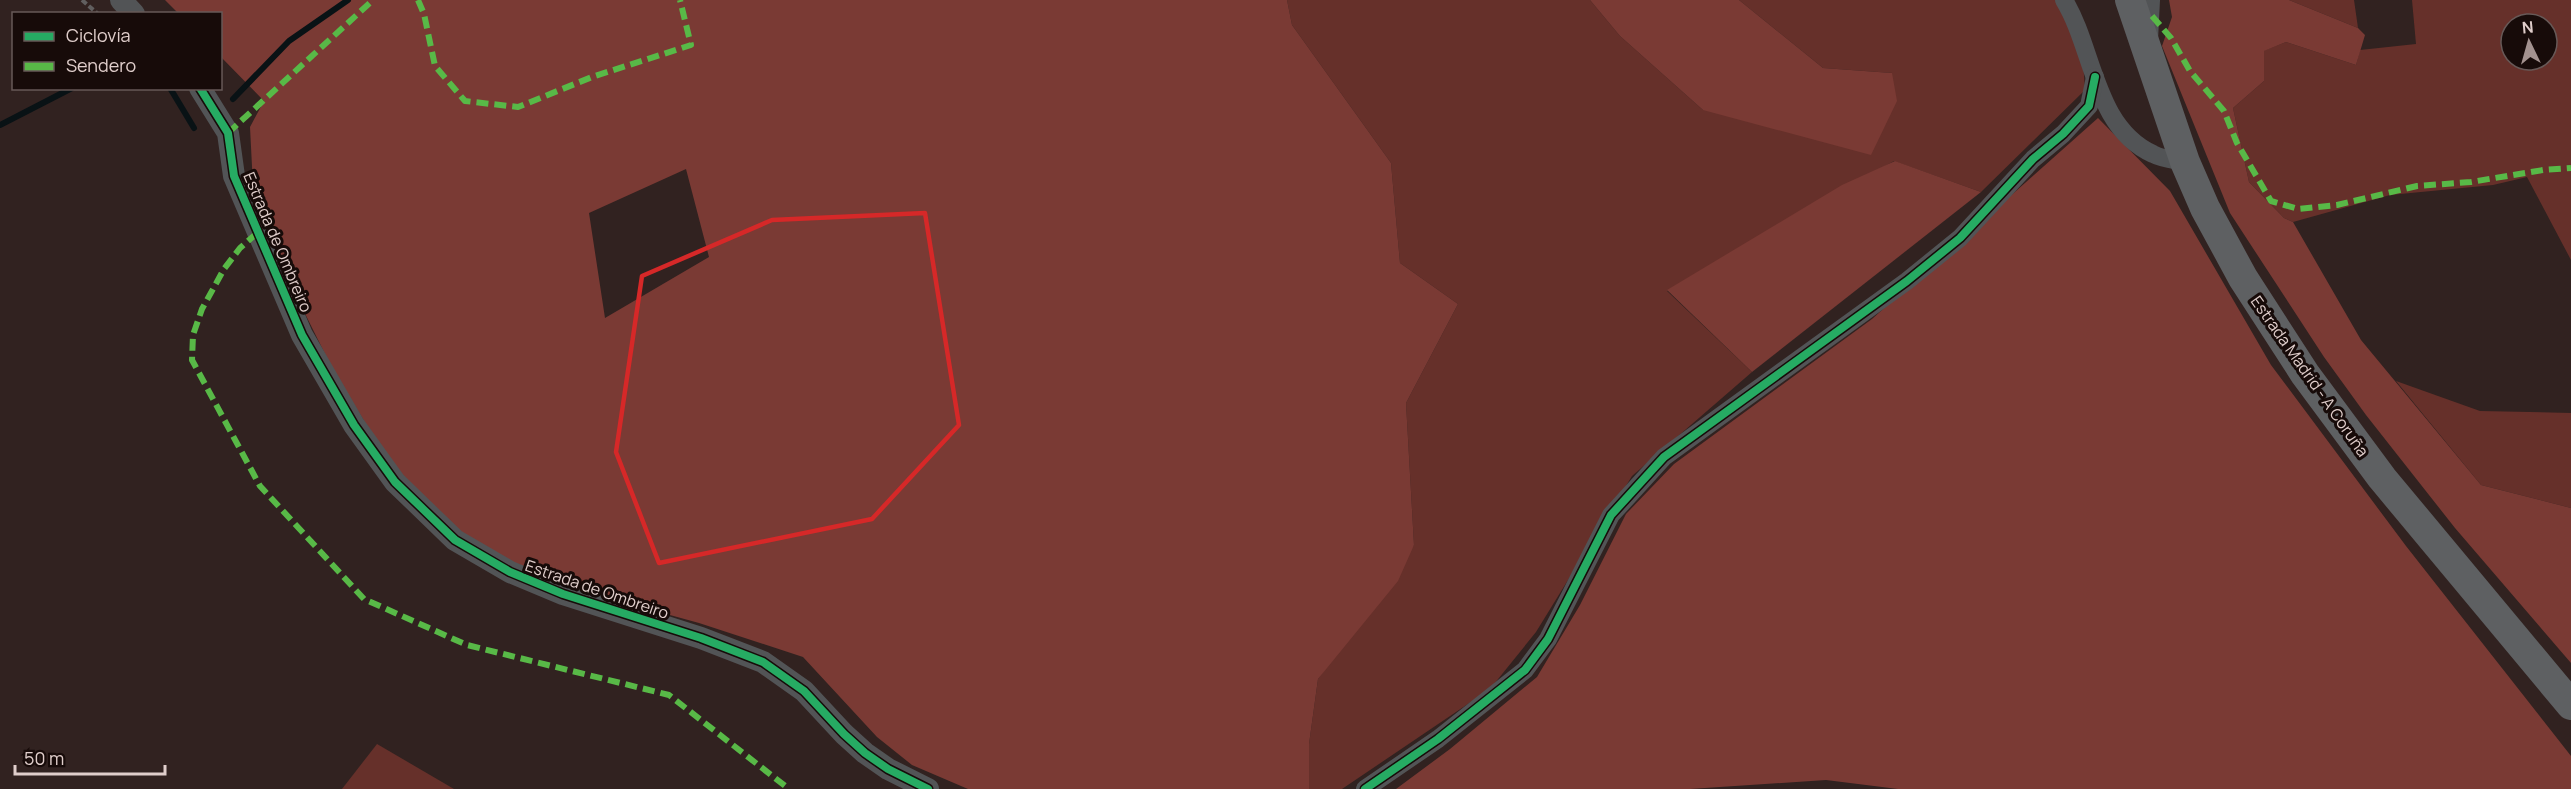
<svg xmlns="http://www.w3.org/2000/svg" width="2571" height="789" font-family="Manrope,sans-serif">
<style>
.green{fill:#66302a;fill-rule:evenodd}
.forest{fill:#7a3a34;fill-rule:evenodd}
.lines{fill:none;stroke-linecap:round;stroke-linejoin:round}
.stream{stroke:#091215;stroke-width:6}
.path{stroke:#615f5f;stroke-width:4;stroke-dasharray:6 3;stroke-linecap:butt}
.minor{stroke:#525456;stroke-width:18}
.tertiary{stroke:#525456;stroke-width:22}
.trunk{stroke:#5e6062;stroke-width:30}
.quiet{stroke:#58b947;stroke-width:6;stroke-dasharray:12 6;stroke-linecap:butt}
.cycleway-casing{stroke:#170b09;stroke-width:11}
.cycleway{stroke:#26ab63;stroke-width:8}
.marked{fill:none;stroke:#d62828;stroke-width:4.5;stroke-linejoin:round}
.labels{text-anchor:middle;dominant-baseline:central;stroke-width:6;stroke-linejoin:round;paint-order:stroke}
.street-label{font-size:16px;fill:#e0cecb;stroke:#170b09}
</style>
<rect width="100%" height="100%" fill="#312220"/>
<g class="green">
<polygon points="1287,0 1590,0 1620,36 1703,110 1892,73 1823,68 1739,0 2058,0 2083,60 2085,90 1981,192 1894,161 1667,291 1752,372 1632,476 1536,632 1490,689 1342,789 1309,789 1309,744 1318,679 1414,545 1406,403 1458,304 1400,263 1391,163 1292,25"/>
<polygon points="2289,0 2354,0 2358,28"/>
<path d="M2412,0H2571V260L2527,177L2493,185L2390,195L2293,222L2284,218L2249,182L2233,108L2264,81L2263,51L2286,42L2356,65L2360,50L2416,44ZM2511,24H2547V60H2511Z"/>
<polygon points="2396,381 2480,411 2571,413 2571,508 2481,485"/>
<polygon points="377,744 454,789 342,789"/>
</g>
<g class="forest">
<path d="M165,0H1287L1292,25L1391,163L1400,263L1458,304L1406,403L1414,545L1398,581L1318,679L1309,744V789H968L912,765L877,737L803,657L699,623L550,582L491,555L437,513L403,476L366,424L332,368L267,237L253,186L250,127L264,101L221,57L220,14L178,13ZM686,169L709,257L605,318L589,213Z"/>
<polygon points="1590,0 1739,0 1823,68 1892,73 1897,101 1871,155 1703,110 1620,36"/>
<polygon points="2169,0 2289,0 2358,28 2365,35 2356,65 2286,42 2264,51 2264,81 2233,108 2249,182 2284,218 2293,222 2361,340 2481,485 2571,508 2571,663 2455,528 2366,415 2324,357 2230,213 2162,46 2172,17"/>
<polygon points="2098,118 2170,191 2271,365 2406,546 2571,756 2571,789 1898,789 1826,780 1690,789 1396,789 1450,749 1537,677 1580,605 1626,514 1674,464 1872,319"/>
<polygon points="1895,161 1981,192 1752,372 1667,290 1842,185"/>
</g>
<g class="lines">
<g class="stream">
<polyline points="170,88 194,128"/>
<polyline points="233,99 289,41 348,0"/>
<polyline points="0,125 72,88"/>
</g>
<polyline class="path" points="82,0 98,14"/>
<g class="minor">
<path d="M2064,0C2094,49 2094,127 2153,154C2162,159 2175,160 2185,162"/>
<polyline points="2149,40 2151,0"/>
<polyline points="1365,789 1438,739 1525,670 1548,639 1611,515 1664,457 1907,281 1960,238 2033,159 2063,134 2089,106 2095,77"/>
</g>
<g class="tertiary">
<polyline points="121,0 134,14"/>
<polyline points="200,88 228,133 234,176 302,335 354,425 395,482 455,540 510,572 563,594 701,638 763,662 804,691 844,734 865,753 888,769 928,789"/>
</g>
<polyline class="trunk" points="2130,0 2185,162 2205,208 2243,278 2305,374 2382,478 2571,705"/>
<g class="quiet">
<polyline points="418,0 424,14 435,66 465,101 518,107 592,77 691,45 680,0"/>
<polyline points="2152,16 2171,38 2190,71 2224,111 2237,143 2271,201 2298,209 2337,205 2417,186 2471,182 2543,170 2571,168"/>
<polyline points="228,133 373,0"/>
<polyline points="257,233 240,248 224,269 202,309 193,335 192,360 260,486 364,599 467,645 669,695 789,789"/>
</g>
<g class="cycleway-casing">
<g id="cycleway">
<polyline points="200,88 228,133 234,176 302,335 354,425 395,482 455,540 510,572 563,594 701,638 763,662 804,691 844,734 865,753 888,769 928,789"/>
<polyline points="1365,789 1438,739 1525,670 1548,639 1611,515 1664,457 1907,281 1960,238 2033,159 2063,134 2089,106 2095,77"/>
</g>
</g>
<use href="#cycleway" class="cycleway"/>
</g>
<path class="marked" d="M925,213L959,425L872,519L659,563L616,452L642,276L772,220Z"/>
<g class="labels">
<g class="street-label">
<text transform="translate(278 242) rotate(67)">Estrada de Ombreiro</text>
<text transform="translate(2310 376) rotate(55)">Estrada Madrid - A Coruña</text>
<text transform="translate(597 589) rotate(19)">Estrada de Ombreiro</text>
</g>
</g>
<rect x="12" y="12" width="210" height="78" fill="#170b09" stroke="#675957" stroke-width="1.5"/>
<rect x="24" y="32" width="30" height="9" fill="#26ab63" stroke="#675957" stroke-width="1.5"/>
<text x="66" y="42" font-size="18" fill="#e0cecb">Ciclovía</text>
<rect x="24" y="62" width="30" height="9" fill="#58b947" stroke="#675957" stroke-width="1.5"/>
<text x="66" y="72" font-size="18" fill="#e0cecb">Sendero</text>
<g transform="translate(2529 42) rotate(355)"><circle r="28" fill="#170b09" stroke="#675957" stroke-width="1.5"/>
<path d="M0-4.5L10 22L0 15L-10 22Z" fill="#a3928f"/>
<text y="-9" font-size="16" font-weight="bold" text-anchor="middle" fill="#e0cecb">N</text>
</g>
<path d="M15 765v9h150v-9" fill="none" stroke="#e0cecb" stroke-width="3"/>
<text x="24" y="765" font-size="18" fill="#e0cecb" stroke="#170b09" stroke-width="4.5" paint-order="stroke">50 m</text>
</svg>
